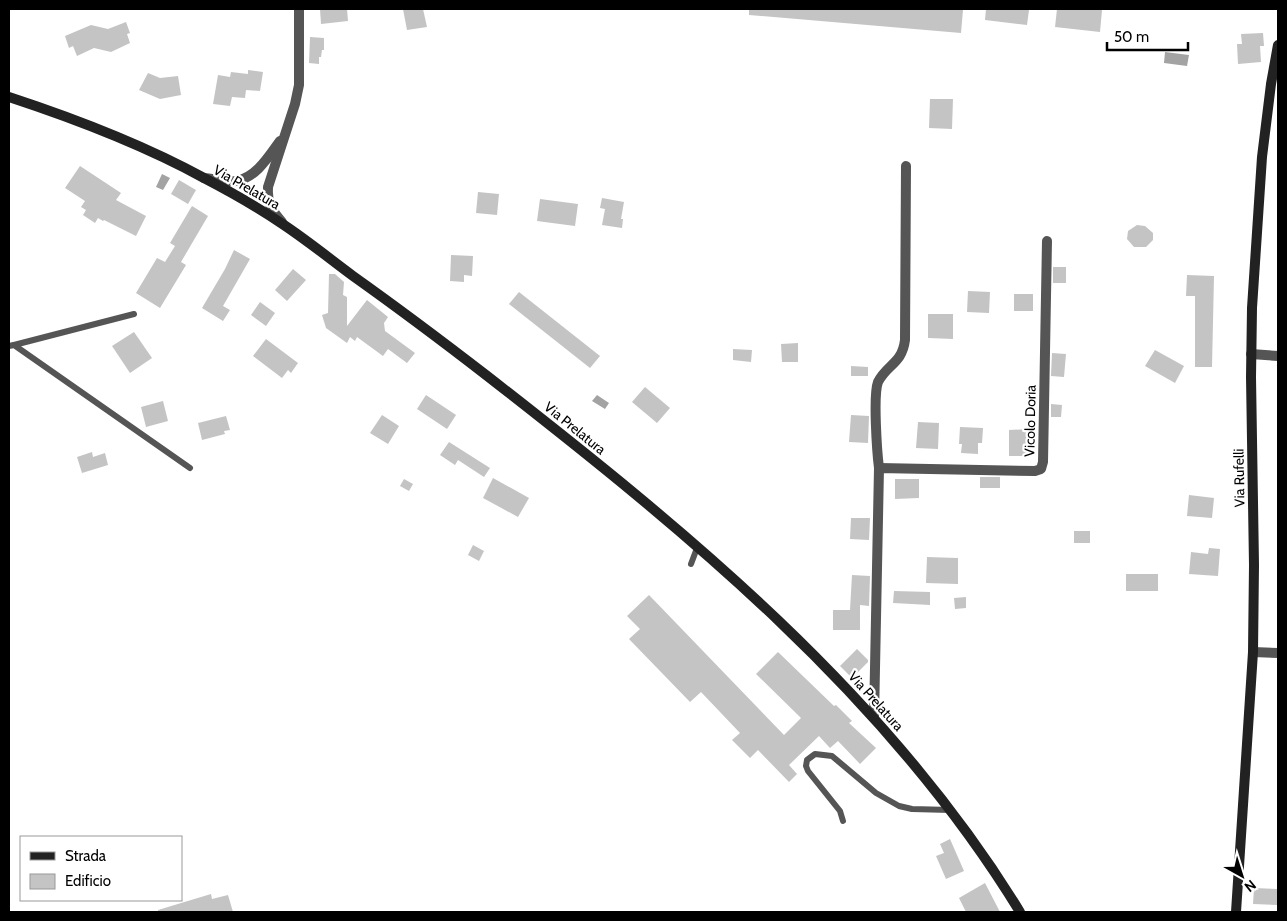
<svg xmlns="http://www.w3.org/2000/svg" width="1287" height="921" font-family="Cabin,sans-serif">
<style>
.water{fill:#a3a3a3}
.building{fill:#c4c4c4}
.lines{fill:none;stroke-linecap:round;stroke-linejoin:round}
.lane{stroke:#555;stroke-width:6}
.street{stroke:#555;stroke-width:10}
.secondary{stroke:#222;stroke-width:10}
.labels{text-anchor:middle;dominant-baseline:central;stroke-width:4.5;stroke-linejoin:round;paint-order:stroke}
.street-label{font-size:14px;fill:#000;stroke:#fff}
</style>
<rect width="100%" height="100%" fill="#fff"/>
<g class="water">
<polygon points="1165,52 1189,55 1187,66 1164,63"/>
<polygon points="162,174 170,178 163,190 156,187"/>
<polygon points="597,395 609,403 605,409 592,401"/>
</g>
<g class="building">
<polygon points="320,9 347,9 348,21 321,24"/>
<polygon points="403,9 423,9 427,27 407,30"/>
<polygon points="749,9 953,9 963,10 961,33 749,15"/>
<polygon points="986,9 1029,10 1027,25 985,20"/>
<polygon points="1057,9 1102,10 1100,32 1055,27"/>
<polygon points="126,22 130,33 127,34 130,43 111,52 94,48 77,56 73,46 69,48 65,36 91,25 108,29"/>
<polygon points="1263,33 1264,46 1260,46 1261,62 1238,64 1237,44 1242,44 1241,34"/>
<polygon points="310,37 324,38 324,50 322,50 321,57 319,57 319,64 309,63"/>
<polygon points="248,70 263,72 260,91 246,90 245,98 232,97 230,106 213,104 218,75 230,77 231,72 248,74"/>
<polygon points="148,73 160,78 178,76 181,95 160,99 139,90"/>
<polygon points="930,99 953,99 952,129 929,128"/>
<polygon points="80,166 121,193 116,200 146,216 136,236 104,220 103,221 98,218 95,223 83,215 86,210 81,207 85,201 65,188"/>
<polygon points="179,180 196,190 188,204 171,194"/>
<polygon points="478,192 499,194 497,215 476,213"/>
<polygon points="602,198 624,202 621,219 623,219 622,228 602,225 605,209 600,208"/>
<polygon points="540,199 578,204 575,226 537,221"/>
<polygon points="192,206 208,216 181,262 186,265 160,308 136,293 157,258 165,262 175,246 170,243"/>
<polygon points="1137,225 1145,226 1153,233 1153,240 1146,247 1134,247 1127,239 1128,231"/>
<polygon points="234,250 250,259 223,306 230,310 223,321 202,308 225,269"/>
<polygon points="451,255 473,256 472,276 464,275 464,282 450,281"/>
<rect x="1053" y="267" width="13" height="16"/>
<polygon points="293,269 306,280 287,301 275,290"/>
<polygon points="329,274 335,274 344,282 343,295 347,297 347,326 367,300 388,317 384,323 385,331 415,353 407,363 388,349 383,356 357,337 355,341 350,337 347,343 326,328 322,315 328,313"/>
<polygon points="1187,275 1214,276 1212,367 1195,367 1195,296 1186,296"/>
<polygon points="968,291 990,292 989,313 967,312"/>
<polygon points="519,292 600,356 590,368 509,304"/>
<rect x="1014" y="294" width="19" height="17"/>
<polygon points="260,302 275,313 266,326 251,315"/>
<polygon points="928,314 953,314 953,339 928,338"/>
<polygon points="134,332 152,358 130,373 112,346"/>
<polygon points="266,339 298,363 291,373 288,370 282,378 253,356"/>
<polygon points="798,343 798,362 782,362 781,344"/>
<polygon points="733,349 752,350 751,362 733,360"/>
<polygon points="1155,350 1184,366 1175,383 1145,366"/>
<polygon points="1052,353 1066,354 1064,377 1051,376"/>
<polygon points="851,366 868,367 868,376 851,376"/>
<polygon points="645,387 670,408 657,423 632,402"/>
<polygon points="426,395 456,415 447,429 417,409"/>
<polygon points="163,401 168,421 146,427 141,407"/>
<polygon points="1051,404 1062,405 1061,417 1051,417"/>
<polygon points="382,415 399,426 388,444 370,433"/>
<polygon points="851,415 869,416 868,443 849,442"/>
<polygon points="226,416 230,430 224,431 225,434 202,440 198,423"/>
<polygon points="918,422 939,423 938,449 916,448"/>
<polygon points="960,427 983,428 982,443 978,443 978,454 961,453 962,444 959,444"/>
<polygon points="1028,429 1028,456 1009,456 1009,430"/>
<polygon points="449,442 490,468 484,477 458,460 455,465 440,455"/>
<polygon points="92,452 93,457 105,453 108,465 82,473 77,457"/>
<rect x="980" y="477" width="20" height="11"/>
<polygon points="493,478 529,498 518,517 483,498"/>
<polygon points="404,479 413,484 409,491 400,486"/>
<polygon points="895,479 919,479 919,498 895,499"/>
<polygon points="1189,495 1214,498 1212,518 1187,516"/>
<polygon points="851,518 870,518 869,540 850,539"/>
<rect x="1074" y="531" width="16" height="12"/>
<polygon points="473,545 484,551 479,561 468,555"/>
<polygon points="1209,548 1220,549 1218,576 1189,574 1191,552 1208,554"/>
<polygon points="927,557 958,558 958,584 926,583"/>
<rect x="1126" y="574" width="32" height="17"/>
<polygon points="852,575 870,576 869,606 860,605 860,630 833,630 833,610 850,610"/>
<polygon points="894,591 930,592 930,605 893,603"/>
<polygon points="649,595 784,735 801,718 756,674 778,652 834,706 836,705 852,721 849,723 876,748 860,764 838,741 830,748 819,736 789,765 797,774 789,782 758,750 750,758 732,740 740,733 701,692 690,702 629,639 640,629 627,616"/>
<polygon points="966,597 966,608 955,609 954,598"/>
<polygon points="857,649 868,660 868,662 852,678 840,666"/>
<polygon points="950,839 964,871 946,879 936,856 944,853 940,844"/>
<polygon points="985,883 1000,912 966,912 959,898"/>
<polygon points="1254,888 1278,889 1278,905 1253,904"/>
<polygon points="211,894 212,899 228,895 233,912 158,912 158,910"/>
</g>
<g class="lines">
<g class="lane">
<polyline points="14,345 134,314"/>
<polyline points="9,346 14,345 190,468"/>
<polyline points="691,564 697,548"/>
<polyline points="843,821 840,811 808,771 806,766 807,760 815,754 832,756 876,793 899,806 912,809 950,810"/>
</g>
<g class="street">
<path d="M204,178C215,179 226,182 236,181C256,178 269,156 280,141"/>
<path d="M282,222C272,211 267,203 268,187L295,104L299,85V9"/>
<polyline points="1251,354 1278,356"/>
<path d="M879,468C877,452 873,395 878,382C887,364 902,364 905,340L906,166"/>
<polyline points="1253,652 1278,653"/>
<polyline points="874,718 879,468 1035,471 1041,469 1043,462 1047,241"/>
</g>
<g class="secondary">
<path d="M9,97C76,119 142,144 204,178C231,192 259,208 284,225C308,241 330,259 353,276C398,308 442,341 486,375C685,530 887,694 1020,912"/>
<polyline points="1236,912 1253,652 1254,565 1251,377 1252,308 1262,157 1271,84 1278,45"/>
</g>
</g>
<g class="labels">
<g class="street-label">
<text transform="translate(247 187) rotate(30)">Via Prelatura</text>
<text transform="translate(1030 421) rotate(-89)">Vicolo Doria</text>
<text transform="translate(575 428) rotate(39)">Via Prelatura</text>
<text transform="translate(1239 478) rotate(-91)">Via Rufelli</text>
<text transform="translate(876 701) rotate(48)">Via Prelatura</text>
</g>
</g>
<rect width="1287" height="921" fill="none" stroke="#000000" stroke-width="20"/>
<rect x="20" y="836" width="162" height="65" fill="#ffffff" stroke="#999999"/>
<rect x="30" y="852" width="25" height="8" fill="#222222" stroke="#999999"/>
<text x="65" y="861" font-size="15" fill="#000000">Strada</text>
<rect x="30" y="874" width="25" height="15" fill="#c4c4c4" stroke="#999999"/>
<text x="65" y="886" font-size="15" fill="#000000">Edificio</text>
<g transform="translate(1242 876) rotate(141)" stroke="#ffffff" stroke-width="4" paint-order="stroke">
<path d="M0-4L9 19L0 12L-9 19Z" fill="#000000"/>
<text y="-8" font-size="14" font-weight="bold" text-anchor="middle" fill="#000000">N</text>
</g>
<path d="M1107 42v8h81v-8" fill="none" stroke="#000000" stroke-width="2.5"/>
<text x="1114" y="42" font-size="15" fill="#000000" stroke="#ffffff" stroke-width="4" paint-order="stroke">50 m</text>
</svg>
